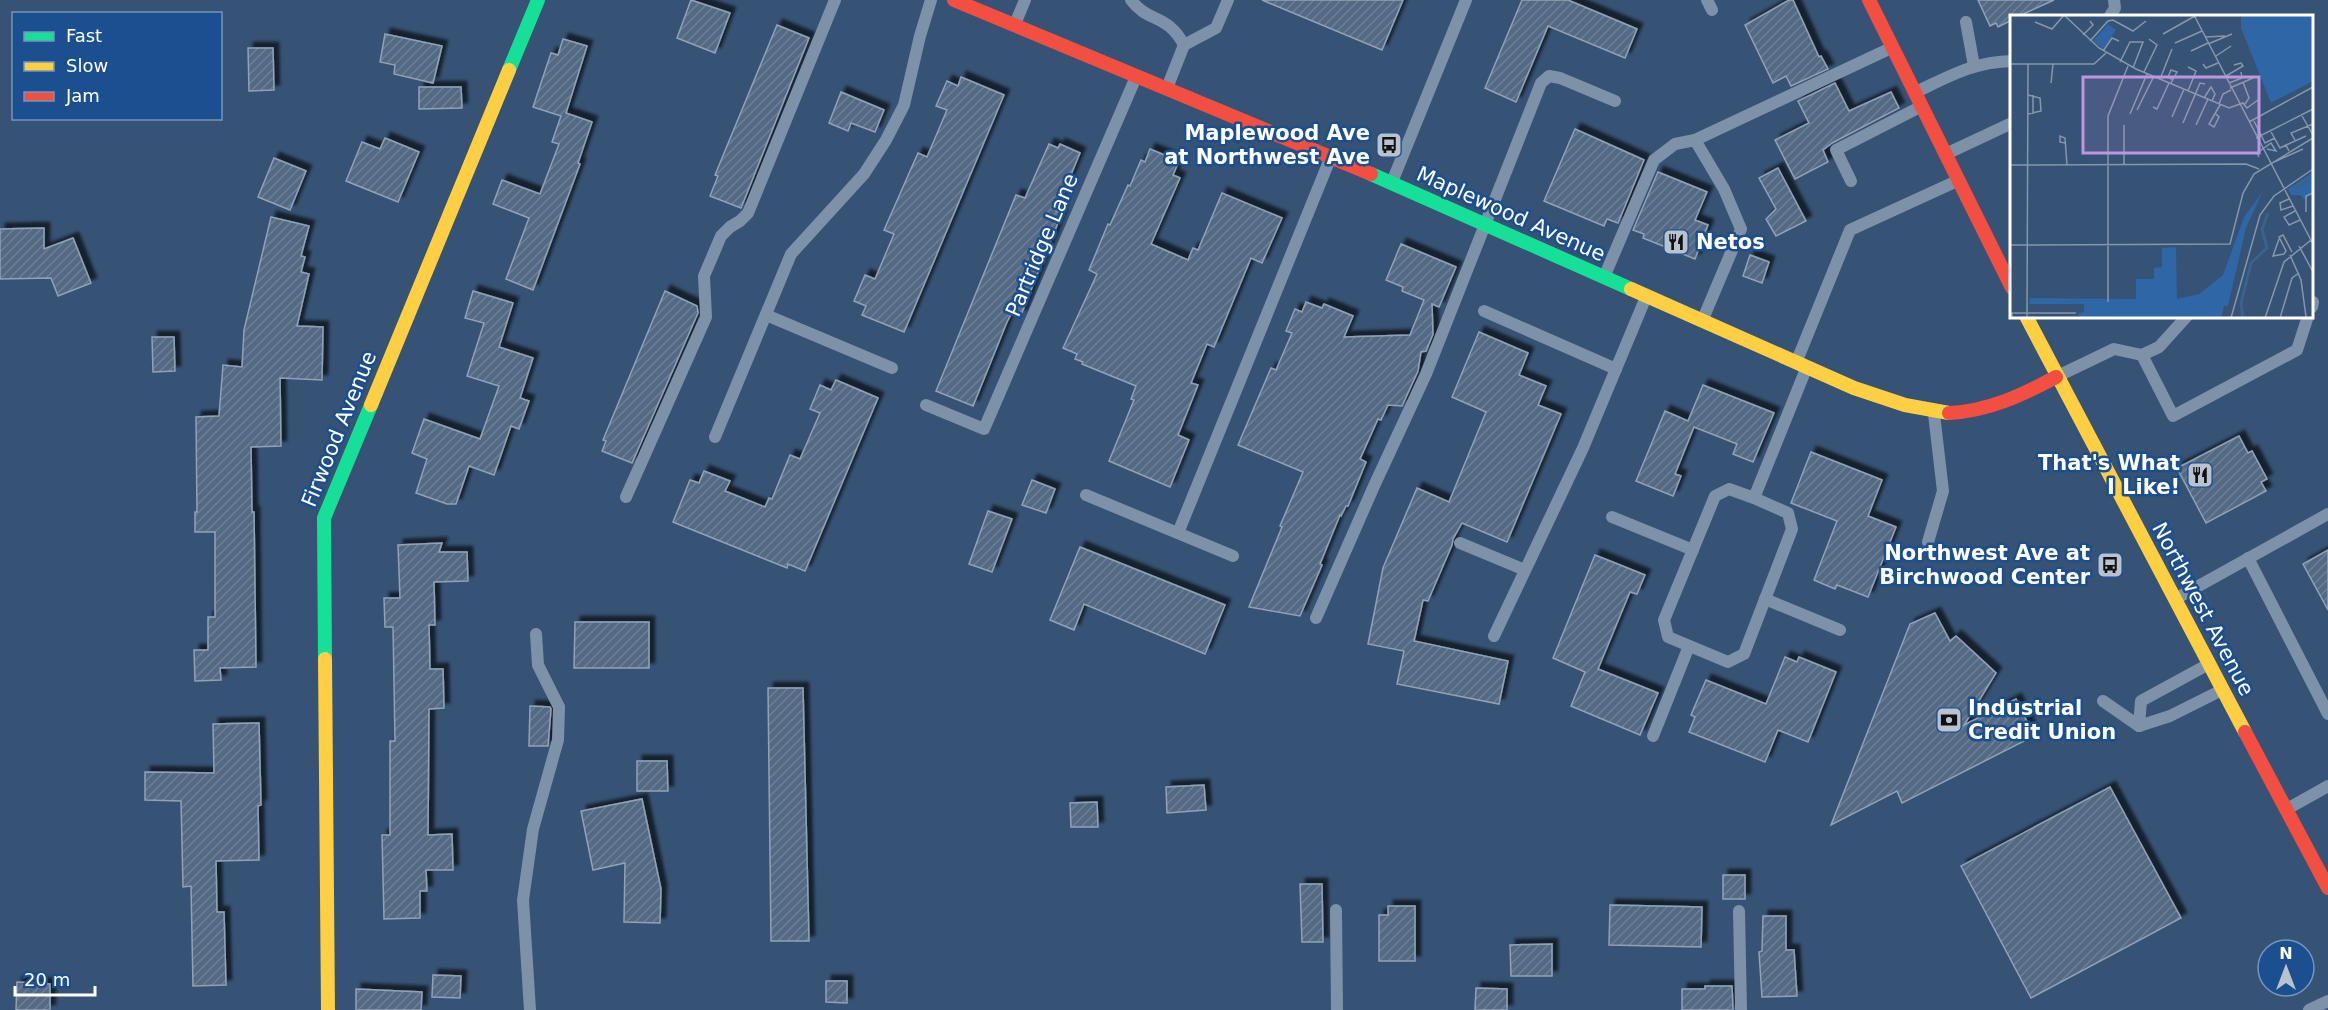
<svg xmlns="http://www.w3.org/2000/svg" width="2328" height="1010" font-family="'DejaVu Sans',sans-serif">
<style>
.building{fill:url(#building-hatch);stroke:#92a2b6;stroke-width:1.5;filter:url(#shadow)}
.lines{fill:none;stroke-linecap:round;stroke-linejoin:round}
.lane{stroke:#7d92a8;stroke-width:12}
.fast{stroke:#16e098;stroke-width:14}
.slow{stroke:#ffcf43;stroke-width:14}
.jam{stroke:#f24e42;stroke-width:14}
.labels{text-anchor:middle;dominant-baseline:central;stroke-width:5;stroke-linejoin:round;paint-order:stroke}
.poi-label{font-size:21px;font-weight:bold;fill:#fff;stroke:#1b4f8f;text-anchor:end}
.street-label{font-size:21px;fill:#fff;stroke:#1b4f8f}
.inset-river{fill:none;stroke:#3b618d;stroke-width:3}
.inset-road{fill:none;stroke:#8697ac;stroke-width:1.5}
.view{fill:#bd96df;fill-opacity:0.15;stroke:#bd96df;stroke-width:3}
.inset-edge{fill:none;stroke:#fff;stroke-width:3}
</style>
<defs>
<pattern id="building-hatch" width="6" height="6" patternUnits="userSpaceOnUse" patternTransform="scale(1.5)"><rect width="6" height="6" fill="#526984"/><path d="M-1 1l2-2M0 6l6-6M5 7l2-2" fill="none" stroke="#6c8096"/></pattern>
<filter id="shadow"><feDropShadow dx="5.5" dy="-5.5" stdDeviation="1.5" flood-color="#0009"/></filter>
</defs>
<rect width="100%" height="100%" fill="#365274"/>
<g class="building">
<polygon points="691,0 730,13 715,53 677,38"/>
<polygon points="1262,0 1403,0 1382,50"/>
<polygon points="1522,0 1568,0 1637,29 1625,58 1548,26 1516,102 1485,88"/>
<polygon points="1789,0 1793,0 1819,57 1821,56 1828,69 1791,86 1786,76 1773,83 1745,25"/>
<polygon points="1978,0 2054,0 2019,16 2012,16 2012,20 1998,27 1996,23 1990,26"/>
<polygon points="777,25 809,38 741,208 710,196 718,176 715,175"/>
<polygon points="385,34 442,46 433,83 394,74 395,65 380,62"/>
<polygon points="563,39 587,46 566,113 592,122 578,163 580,164 533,290 506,279 529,218 493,204 502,180 540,194 559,144 552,142 561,116 533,107 551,53 558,55"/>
<polygon points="248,48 273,48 274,90 249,91"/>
<polygon points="961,77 1004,95 904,332 862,315 866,306 854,301 865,275 875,279 894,234 884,230 918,153 927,157 947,110 936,106 947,81 958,86"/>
<polygon points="1835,83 1849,111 1891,92 1899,108 1832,143 1823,150 1828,162 1795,179 1775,140 1809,123 1798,101"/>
<polygon points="419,87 461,87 462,108 419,109"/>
<polygon points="841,92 884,110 875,132 851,123 848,131 829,123"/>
<polygon points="1575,129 1644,160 1618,223 1607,219 1604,226 1544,201"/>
<polygon points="385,138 419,152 398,202 346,181 362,142 380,149"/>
<polygon points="1049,144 1058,148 1060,144 1080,153 1056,211 1062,213 1021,315 1013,311 1007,322 973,406 936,391 1016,195 1025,198"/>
<polygon points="1150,149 1179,161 1173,175 1180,178 1151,244 1188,260 1193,248 1198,250 1222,193 1282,218 1262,263 1251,258 1214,347 1207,344 1191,383 1198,385 1178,435 1189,440 1170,487 1109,461 1134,400 1131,399 1136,386 1082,364 1083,362 1075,359 1077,354 1063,348 1097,274 1089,270 1108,224 1110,225 1128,185 1130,186 1141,160 1145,162"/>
<polygon points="274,158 306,171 290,210 258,197"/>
<polygon points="1778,168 1806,221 1776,236 1766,219 1776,209 1759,178"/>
<polygon points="1658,172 1707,192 1695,220 1708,225 1695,259 1643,238 1644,234 1633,230"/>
<polygon points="271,217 309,226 301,256 305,257 301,272 309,274 297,326 323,327 322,380 280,378 281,446 251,447 252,512 254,512 256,667 220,668 221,680 195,681 194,650 208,650 208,617 215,617 215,532 195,532 195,512 197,512 196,417 219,416 223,365 242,367 244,330"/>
<polygon points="44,228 44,249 73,238 91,283 58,296 51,278 0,279 0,229"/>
<polygon points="1401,244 1456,267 1439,307 1432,304 1433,334 1426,351 1421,352 1418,371 1402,406 1388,405 1381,420 1378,419 1360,459 1366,462 1348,506 1346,506 1341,516 1340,515 1320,564 1322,565 1300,616 1249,607 1282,527 1280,526 1303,472 1238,445 1271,368 1276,370 1292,333 1286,331 1295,309 1302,312 1306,302 1322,308 1324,304 1353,316 1344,337 1410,335 1424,300 1402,291 1403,287 1386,280"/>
<polygon points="1750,255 1769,262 1762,283 1743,276"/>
<polygon points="473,291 513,303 499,347 533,358 520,398 529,401 519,429 511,426 494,475 469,466 456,504 447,504 416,493 427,459 412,453 424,419 480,439 499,386 467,376 484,323 465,318"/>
<polygon points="665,291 697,306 698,313 632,463 602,451 606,441 603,440"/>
<polygon points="1479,332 1528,353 1519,375 1546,386 1538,405 1561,414 1507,542 1462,523 1453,539 1452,545 1428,601 1423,600 1414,641 1508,661 1499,704 1397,684 1404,651 1368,644 1383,568 1417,488 1449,502 1486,412 1452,397"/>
<polygon points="152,337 174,337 175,371 153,372"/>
<polygon points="836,380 878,398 805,571 788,564 787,568 673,522 690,480 699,483 704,471 730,481 725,491 765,507 769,498 772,499 790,455 800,459 820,413 810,409 820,385 831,390"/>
<polygon points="1703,385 1774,413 1753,462 1733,454 1737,444 1694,427 1675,474 1681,476 1673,496 1636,481 1665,411 1688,421"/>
<polygon points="2239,436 2248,453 2252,451 2267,479 2261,482 2266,491 2206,523 2177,468"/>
<polygon points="1811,452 1882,480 1868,516 1896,527 1868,597 1837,585 1835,589 1814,580 1837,521 1791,503"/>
<polygon points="1032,480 1055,489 1046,513 1022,505"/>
<polygon points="988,511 1012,519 992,572 969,564"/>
<polygon points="442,543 439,552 467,552 468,581 434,582 435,625 429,625 430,669 443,669 444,708 429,709 428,835 452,834 453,870 426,870 427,891 420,891 420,918 384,919 382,835 390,835 390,741 395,741 393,627 385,627 384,598 400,598 398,545"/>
<polygon points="1080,547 1225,605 1205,654 1084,604 1074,630 1050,620"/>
<polygon points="2328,550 2328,610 2303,564"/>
<polygon points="1595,555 1645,575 1637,594 1630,592 1598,669 1658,693 1640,735 1571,706 1585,672 1553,658"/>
<polygon points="1935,613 1950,641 1956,636 1996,673 1964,725 2016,699 2034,736 1902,803 1897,791 1831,825 1910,624"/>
<polygon points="575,622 649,622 649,668 574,668"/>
<polygon points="1785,657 1797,662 1799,657 1836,672 1808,742 1778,730 1765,762 1689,732 1695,717 1691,715 1706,680 1766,704"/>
<polygon points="768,688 803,688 809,941 771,941"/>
<polygon points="530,706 550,707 551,709 548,746 529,746"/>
<polygon points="259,723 261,805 258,806 259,860 216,861 217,912 224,912 226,985 193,986 191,886 183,887 181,801 145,800 145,772 214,773 213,724"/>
<polygon points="637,761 667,761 668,791 637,791"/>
<polygon points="1204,785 1206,810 1167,813 1166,787"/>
<polygon points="2110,787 2181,918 2031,998 1961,866"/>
<polygon points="642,799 661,889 660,923 624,922 625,863 593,870 581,811"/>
<polygon points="1097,802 1098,827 1071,827 1070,803"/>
<rect x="1723" y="875" width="22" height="24"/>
<polygon points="1300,884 1322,884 1323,942 1302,942"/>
<polygon points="1610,905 1702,907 1701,947 1609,945"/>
<polygon points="1388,906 1415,906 1415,961 1379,961 1379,915 1388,915"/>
<polygon points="1763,916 1786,916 1786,950 1794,950 1797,996 1762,997 1759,952 1762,951"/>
<polygon points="1552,944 1552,976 1511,976 1510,945"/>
<polygon points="433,975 461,976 460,998 432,997"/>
<polygon points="826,981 847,981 847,1003 826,1002"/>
<polygon points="17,982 50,984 50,1010 16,1010"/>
<polygon points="1705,986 1732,986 1733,1010 1682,1010 1682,989 1705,989"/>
<polygon points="1476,988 1507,989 1507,1010 1475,1010"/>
<polygon points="356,989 422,992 421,1010 356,1010"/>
</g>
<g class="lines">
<g class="lane">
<path d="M1131,0C1148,23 1167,13 1184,45"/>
<polyline points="1707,0 1712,10"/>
<polyline points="2110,16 2115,8 2114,0"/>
<polyline points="1966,22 1974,66"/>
<polyline points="1015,24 1025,0"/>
<polyline points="1167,88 1184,45 1216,28 1228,0"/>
<path d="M1916,92C1950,76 1973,62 2012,61"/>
<polyline points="1695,140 1891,48"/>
<polyline points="1948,153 2012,123"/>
<polyline points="1851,181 1836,150 1920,107"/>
<polyline points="1392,182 1466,0"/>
<polyline points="1605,275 1654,160 1675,144 1695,140 1724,189 1741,229 1703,319"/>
<polyline points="2312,307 2313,302"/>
<polyline points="1484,311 1616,369"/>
<polyline points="766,315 892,368"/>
<polyline points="2142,355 2173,416 2297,350 2308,316"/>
<polyline points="1796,363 1850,230 1957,181"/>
<polyline points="2060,375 2114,349 2142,355 2159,347 2187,316"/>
<polyline points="926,405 984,429 1136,77"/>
<polyline points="715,437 791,254 864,174 886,140 904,105 920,36 931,0"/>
<polyline points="1086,495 1233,556"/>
<polyline points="626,497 706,317 704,276 721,236 730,227 740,221 748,213 835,0"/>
<polyline points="1754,498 1788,513 1792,529 1744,654 1728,662 1668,637 1664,620 1715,496 1729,489 1754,498 1806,369"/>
<polyline points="1612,517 1693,550"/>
<polyline points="1178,533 1330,159"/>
<polyline points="1928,542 1943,491 1934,414"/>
<polyline points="1460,543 1525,570"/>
<polyline points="2248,558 2328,714"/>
<polyline points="2177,598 2328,514"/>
<polyline points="1765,599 1840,630"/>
<polyline points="1316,618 1374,486 1426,374 1541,83 1549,76 1560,78 1615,101"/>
<polyline points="1494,636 1583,448 1646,297"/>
<polyline points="2103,701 2139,726"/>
<polyline points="2139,726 2141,701 2207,665"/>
<polyline points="2139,726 2170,716 2222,690"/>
<polyline points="1653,736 1689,646"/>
<polyline points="2287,809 2328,786"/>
<polyline points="1336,910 1337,1010"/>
<polyline points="1739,911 1741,1010"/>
<polyline points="530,1010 523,900 533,829 558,740 559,707 538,665 536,634"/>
<polyline points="2309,1010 2328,1001"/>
</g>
<g class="fast">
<polyline points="509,70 538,0"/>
<polyline points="1371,174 1631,289"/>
<polyline points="325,659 324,518 371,405"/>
</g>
<g class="slow">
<polyline points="1631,289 1854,388 1905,405 1949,413"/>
<polyline points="2026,316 2245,732"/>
<polyline points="371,405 509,70"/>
<polyline points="325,659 328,1010"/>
</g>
<g class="jam">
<polyline points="954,0 1371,174"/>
<polyline points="1869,0 2012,288"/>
<path d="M1949,413C1989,411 2022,395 2056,377"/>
<polyline points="2245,732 2328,888"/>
</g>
</g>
<defs>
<g id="bus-square" transform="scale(1.35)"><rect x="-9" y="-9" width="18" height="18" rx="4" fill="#b9c2ce" stroke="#1b4f8f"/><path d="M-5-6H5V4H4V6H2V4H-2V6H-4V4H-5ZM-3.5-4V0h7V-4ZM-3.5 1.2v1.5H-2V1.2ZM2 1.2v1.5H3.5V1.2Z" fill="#111"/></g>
<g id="restaurant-square" transform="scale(1.35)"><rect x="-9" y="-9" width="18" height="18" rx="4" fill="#b9c2ce" stroke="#1b4f8f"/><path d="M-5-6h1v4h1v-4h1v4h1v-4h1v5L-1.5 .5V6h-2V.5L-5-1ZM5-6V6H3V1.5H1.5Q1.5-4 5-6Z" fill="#111"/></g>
<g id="bank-square" transform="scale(1.35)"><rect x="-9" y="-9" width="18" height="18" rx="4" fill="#b9c2ce" stroke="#1b4f8f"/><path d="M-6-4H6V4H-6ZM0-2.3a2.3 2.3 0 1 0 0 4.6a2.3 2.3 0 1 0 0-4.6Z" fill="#111"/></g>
</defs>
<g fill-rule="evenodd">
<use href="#bus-square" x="1389" y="145"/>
<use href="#restaurant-square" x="1676" y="242"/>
<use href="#restaurant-square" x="2200" y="475"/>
<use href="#bus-square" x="2110" y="565"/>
<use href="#bank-square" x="1949" y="720"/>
</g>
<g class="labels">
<g class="poi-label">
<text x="1370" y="133">Maplewood Ave<tspan x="1370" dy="24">at Northwest Ave</tspan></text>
<text x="1696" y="242" text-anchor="start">Netos</text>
<text x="2180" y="463">That's What<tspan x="2180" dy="24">I Like!</tspan></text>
<text x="2090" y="553">Northwest Ave at<tspan x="2090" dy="24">Birchwood Center</tspan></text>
<text x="1968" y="708" text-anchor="start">Industrial<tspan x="1968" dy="24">Credit Union</tspan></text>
</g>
<g class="street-label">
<text transform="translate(1511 214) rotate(24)">Maplewood Avenue</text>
<text transform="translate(1042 245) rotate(-67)">Partridge Lane</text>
<text transform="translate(339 429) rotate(-68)">Firwood Avenue</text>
<text transform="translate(2203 609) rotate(62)">Northwest Avenue</text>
</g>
</g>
<g transform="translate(2010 15)">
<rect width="303" height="303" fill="#365274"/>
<path d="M231,0H303V66L261,88L231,13Z" fill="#2f66a5"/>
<path d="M98,9L106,15L93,34L83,26ZM303,157V176L295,185L290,180H281L278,174ZM253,176L236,213L218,291H214L211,303H71L68,299L74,297V289H19L20,283L126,284V264H144V253L152,252V233L166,232L167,284L189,279L213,260L234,202Z" fill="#2f66a5"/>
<path class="inset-river" d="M284,174L303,162M233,303L231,288L241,248L257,233L252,214L258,198"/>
<path class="inset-road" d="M54,0L89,33L126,54L219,93L233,88L237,93L248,85M184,0L303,229M25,7L42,14L54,0M153,19L185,1M73,20L83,10L80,6M195,22L215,21M80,26L98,6L103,5L123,16L136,6M165,28L192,16M198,29L222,19M93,36L102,23L109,26M181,36L198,28M206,41L221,31M110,47L120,27H133L123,53M0,49H84L96,38M193,49L196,53L208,48M178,52L186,56L178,76M134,57L147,30L139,24M216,61L233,51L231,48L224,50M150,64L162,34M233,67L239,83L235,89M41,68L43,49M161,68L167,57L161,55L158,62L163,65M219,68L232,63L231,57M220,73L243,63M194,83L201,72L205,79L202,86M209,89L213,79L221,75M143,92L147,94L159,68M127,95L144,61M18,99L31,96L30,83L18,80M23,99V80M120,99L137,59M206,99L209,102L204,112L199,109L210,90M291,99L303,120M162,102L174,74M243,104L255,128L265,123M239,107L303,72M173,108L190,68L195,69M114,110V150M186,110L198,84M260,115L270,133L276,130L279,136M246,123L303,94M285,125L281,118L303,109M55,128L50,127V121L55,123L57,150M276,130L296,121M249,142L247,138L261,128L266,136L257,134M264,147L293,134M0,150L236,149L249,154M279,184L270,188L271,195L283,191M285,196L274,202L279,210L290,205M296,197V181L303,178M269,224L263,241L274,239M0,230L220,229L233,178L244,159L303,123M289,231L303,257M274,239L276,236L269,222L273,220L282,237M280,240L291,265L296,302M98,287V101L118,51M2,303V298H66M17,303L18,49M221,303L250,200L264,181L303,154M255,303L274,247L301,225M270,303L282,263L289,258"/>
<path class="view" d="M73,62H249V138H73Z"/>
<rect width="303" height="303" class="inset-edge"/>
</g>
<rect x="12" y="12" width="210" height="108" fill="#1b4f8f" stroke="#7695bc" stroke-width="1.5"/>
<rect x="24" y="32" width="30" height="9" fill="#16e098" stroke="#7695bc" stroke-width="1.5"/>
<text x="66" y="42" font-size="18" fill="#ffffff">Fast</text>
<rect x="24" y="62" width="30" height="9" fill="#ffcf43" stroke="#7695bc" stroke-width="1.5"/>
<text x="66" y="72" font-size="18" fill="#ffffff">Slow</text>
<rect x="24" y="92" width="30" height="9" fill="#f24e42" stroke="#7695bc" stroke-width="1.5"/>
<text x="66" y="102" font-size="18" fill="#ffffff">Jam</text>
<g transform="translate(2286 968)"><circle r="28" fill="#1b4f8f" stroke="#7695bc" stroke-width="1.5"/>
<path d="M0-4.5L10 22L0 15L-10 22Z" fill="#b9c2ce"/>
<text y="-9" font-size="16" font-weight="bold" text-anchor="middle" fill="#ffffff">N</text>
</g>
<path d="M15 986v9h80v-9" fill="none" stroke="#ffffff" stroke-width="3"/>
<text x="24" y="986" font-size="18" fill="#ffffff" stroke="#1b4f8f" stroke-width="4.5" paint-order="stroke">20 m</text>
</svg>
